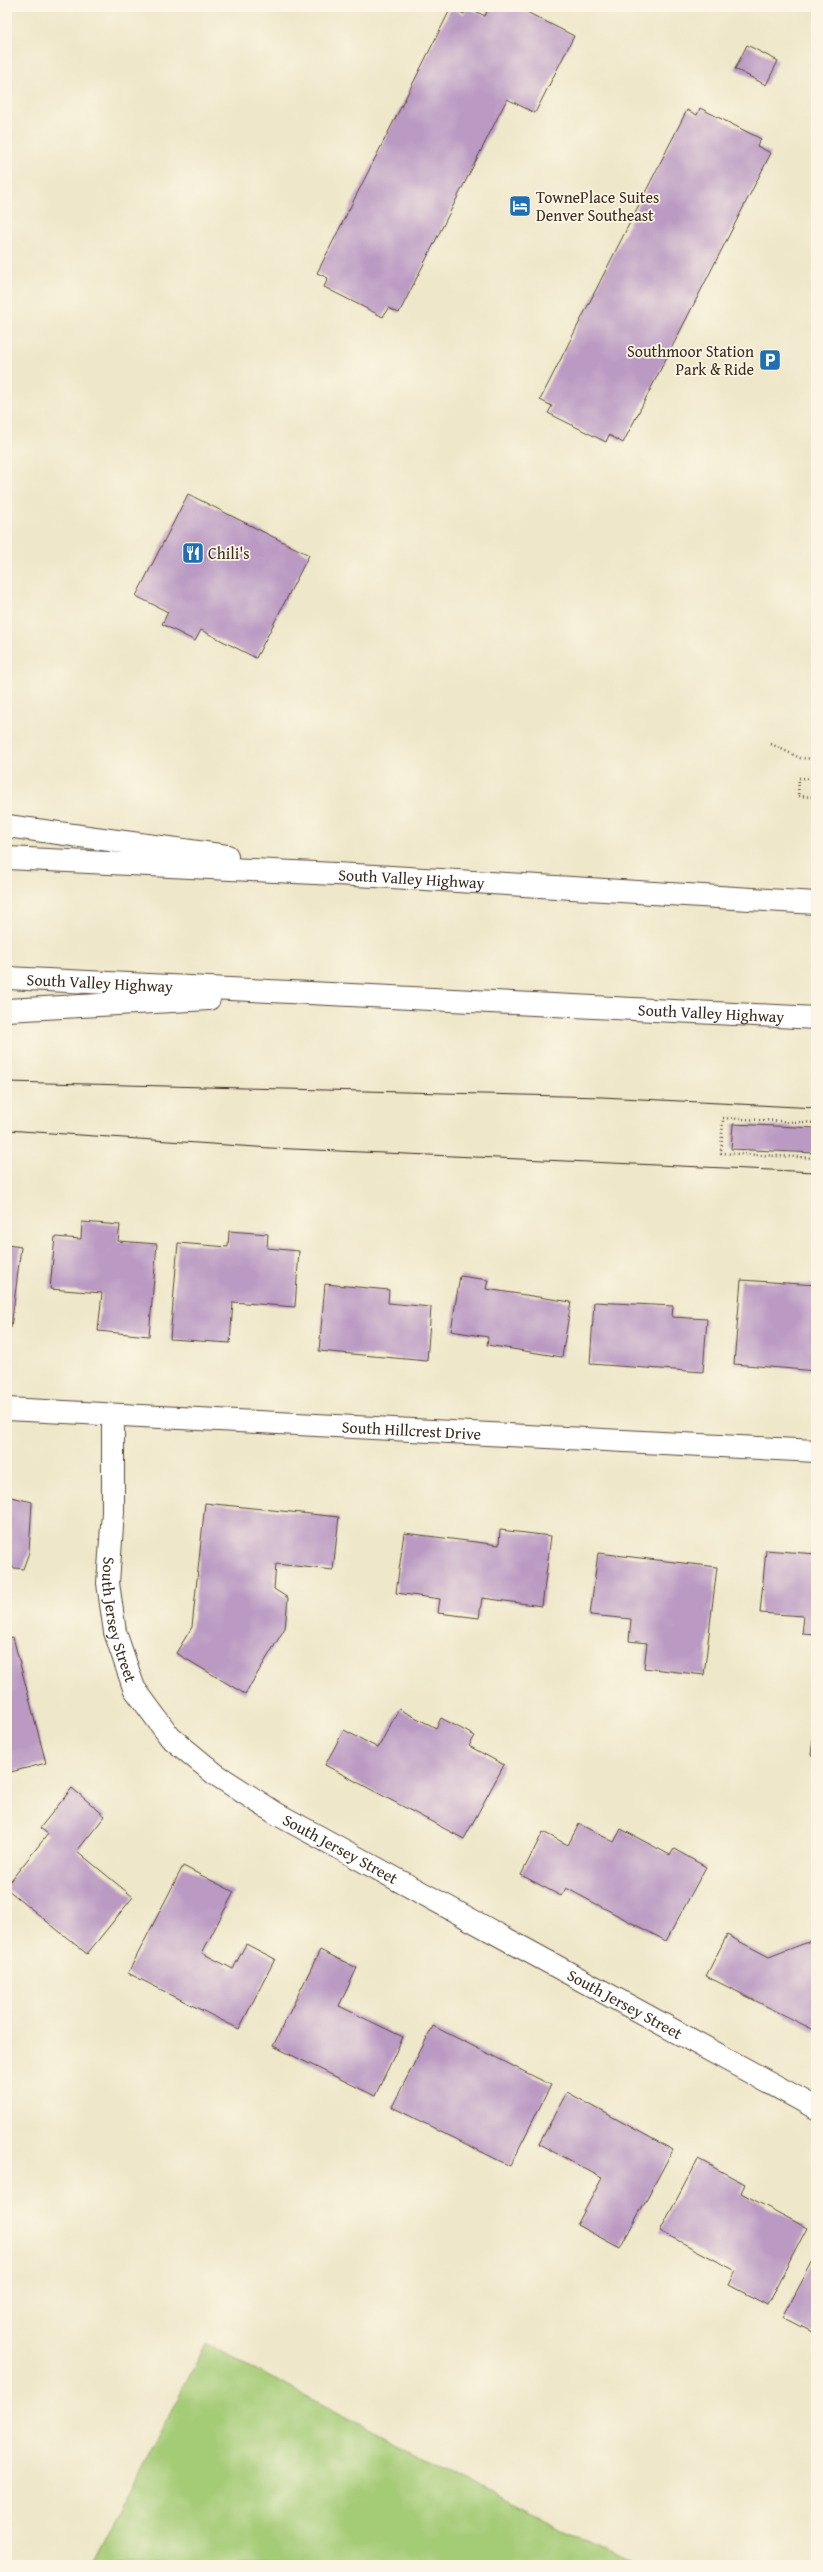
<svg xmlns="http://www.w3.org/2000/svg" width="823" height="2572" font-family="'Gentium Book Plus',serif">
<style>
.green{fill:#a4cb76;stroke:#707a4a}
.building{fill:#ba9ac3}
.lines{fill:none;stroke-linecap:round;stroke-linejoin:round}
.minor-casing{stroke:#564638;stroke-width:24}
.highway-casing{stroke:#564638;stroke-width:24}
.path{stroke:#564638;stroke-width:2.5;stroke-dasharray:1 3;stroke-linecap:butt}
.minor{stroke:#fff;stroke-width:22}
.highway{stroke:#fff;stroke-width:22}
.tram{stroke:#3b2a1e;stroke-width:1}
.labels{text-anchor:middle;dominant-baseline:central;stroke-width:3.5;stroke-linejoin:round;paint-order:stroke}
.poi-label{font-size:16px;fill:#3b2a1e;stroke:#fcf5e5;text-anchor:start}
.street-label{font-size:16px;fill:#3b2a1e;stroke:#fcf5e5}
</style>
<rect width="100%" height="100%" fill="#fcf5e5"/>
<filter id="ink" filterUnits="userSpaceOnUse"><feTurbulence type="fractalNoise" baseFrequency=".025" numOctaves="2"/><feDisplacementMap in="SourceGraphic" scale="8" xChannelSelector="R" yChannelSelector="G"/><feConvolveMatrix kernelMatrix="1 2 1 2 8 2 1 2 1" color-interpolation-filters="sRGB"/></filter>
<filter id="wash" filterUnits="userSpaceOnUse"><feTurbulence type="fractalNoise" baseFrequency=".012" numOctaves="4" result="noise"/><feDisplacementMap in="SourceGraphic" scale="16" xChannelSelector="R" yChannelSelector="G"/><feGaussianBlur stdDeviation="0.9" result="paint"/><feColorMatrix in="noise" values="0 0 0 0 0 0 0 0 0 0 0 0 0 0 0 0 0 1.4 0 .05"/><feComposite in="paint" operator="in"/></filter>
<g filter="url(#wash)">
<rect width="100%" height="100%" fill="#eee7c9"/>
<polygon class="green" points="206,2344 631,2565 92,2565"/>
<g id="blocks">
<g class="building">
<polygon points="467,7 485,16 489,7 517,7 574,36 535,113 507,99 399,313 388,308 383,317 324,287 328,278 317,273 451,8 464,14"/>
<polygon points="747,45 778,61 766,85 735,69"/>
<polygon points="700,108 761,139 757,146 771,153 623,443 609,435 606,442 548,413 552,406 540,400 687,110 697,115"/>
<polygon points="188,494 309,555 256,658 201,630 195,641 162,624 168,612 136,596"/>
<polygon points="733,1124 816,1128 816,1153 731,1149"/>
<polygon points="82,1222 120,1225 118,1241 157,1244 149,1336 98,1331 102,1293 50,1289 55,1237 81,1239"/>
<polygon points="229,1231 268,1234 267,1248 299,1251 295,1307 233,1302 230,1343 170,1339 178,1243 228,1247"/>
<polygon points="7,1245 21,1247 11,1328 7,1327"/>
<polygon points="460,1276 488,1280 486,1289 571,1302 562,1357 487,1345 488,1337 451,1331"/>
<polygon points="741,1280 816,1285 816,1371 734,1364"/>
<polygon points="325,1284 389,1290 388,1303 431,1307 427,1361 319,1351"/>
<polygon points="594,1302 673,1306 672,1317 707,1319 703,1372 590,1364"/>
<polygon points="7,1496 32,1502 29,1552 23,1569 7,1567"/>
<polygon points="205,1503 339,1517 333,1570 276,1564 274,1589 288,1598 285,1628 245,1694 176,1653 192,1627"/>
<polygon points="500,1530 551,1536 542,1606 482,1598 479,1618 438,1613 440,1599 396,1593 404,1533 499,1545"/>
<polygon points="766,1550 816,1554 816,1635 802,1634 804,1616 760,1613"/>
<polygon points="598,1553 717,1567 704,1675 644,1668 647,1643 629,1641 631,1619 590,1615"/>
<polygon points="13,1637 46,1763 7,1773 7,1638"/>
<polygon points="399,1709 436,1728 441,1718 475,1736 469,1746 504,1765 464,1839 325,1765 344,1730 378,1748"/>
<polygon points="815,1721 816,1721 816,1756 811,1755"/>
<polygon points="72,1788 105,1816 77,1851 133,1897 87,1954 7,1889 7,1885 48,1834 40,1828"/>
<polygon points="579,1824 614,1842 621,1829 670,1855 674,1849 706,1867 666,1941 566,1888 561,1896 521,1875 543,1832 568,1845"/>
<polygon points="183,1866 234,1892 202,1953 233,1969 246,1944 275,1959 239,2029 128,1973"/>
<polygon points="727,1935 769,1957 816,1939 816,2031 706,1976"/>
<polygon points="320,1950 357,1968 339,2006 403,2037 375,2096 273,2046"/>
<polygon points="433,2026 551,2085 510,2166 392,2107"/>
<polygon points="567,2092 673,2150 620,2248 577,2225 602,2178 539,2144"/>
<polygon points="698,2159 745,2184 741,2193 807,2228 767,2305 729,2285 736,2271 660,2231"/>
<polygon points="816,2255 816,2334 783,2317"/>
</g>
</g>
</g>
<g filter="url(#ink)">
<use href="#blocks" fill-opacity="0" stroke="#564638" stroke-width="1"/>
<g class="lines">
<g class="minor-casing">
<g id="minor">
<path id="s1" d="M7,1409L816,1451"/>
<path id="s2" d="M113,1415V1512L108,1583L115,1632L134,1688L170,1737L215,1774L277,1814L816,2108"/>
</g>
</g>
<g class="highway-casing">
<g id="highway">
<polyline points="7,826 227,856"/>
<path id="s3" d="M7,858L375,876L816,903"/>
<path id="s4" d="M7,978L816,1018"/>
<polyline points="7,1010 209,999"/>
</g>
</g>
<g class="path">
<polyline points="771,744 800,758 816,759"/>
<polyline points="816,779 799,778 798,796 816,797"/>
<polyline points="816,1123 723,1118 721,1153 816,1158"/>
</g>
<use href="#minor" class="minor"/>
<use href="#highway" class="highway"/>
<g class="tram">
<polyline points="7,1082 602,1097 816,1108"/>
<polyline points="7,1130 270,1148 816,1172"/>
</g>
</g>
</g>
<defs>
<g id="hotel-square" transform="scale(1.15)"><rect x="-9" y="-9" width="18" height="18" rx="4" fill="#1f6fb2" stroke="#fcf5e5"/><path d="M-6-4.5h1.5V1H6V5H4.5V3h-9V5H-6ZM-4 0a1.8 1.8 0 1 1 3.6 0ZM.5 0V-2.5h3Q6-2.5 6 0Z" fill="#fff"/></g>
<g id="parking-square" transform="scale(1.15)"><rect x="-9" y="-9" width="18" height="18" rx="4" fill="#1f6fb2" stroke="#fcf5e5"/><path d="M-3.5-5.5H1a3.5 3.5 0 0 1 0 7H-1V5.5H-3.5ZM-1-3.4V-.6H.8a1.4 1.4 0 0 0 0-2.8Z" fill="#fff"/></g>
<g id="restaurant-square" transform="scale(1.15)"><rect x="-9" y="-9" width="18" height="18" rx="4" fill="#1f6fb2" stroke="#fcf5e5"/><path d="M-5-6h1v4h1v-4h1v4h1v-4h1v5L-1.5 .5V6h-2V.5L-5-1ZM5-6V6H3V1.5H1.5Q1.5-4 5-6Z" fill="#fff"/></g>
</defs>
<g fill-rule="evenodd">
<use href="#hotel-square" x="520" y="206"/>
<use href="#parking-square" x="770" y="360"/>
<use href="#restaurant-square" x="193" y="553"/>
</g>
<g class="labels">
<g class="poi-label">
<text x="536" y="197">TownePlace Suites<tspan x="536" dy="18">Denver Southeast</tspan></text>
<text x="754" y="351" text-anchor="end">Southmoor Station<tspan x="754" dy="18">Park &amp; Ride</tspan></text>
<text x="208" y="553">Chili's</text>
</g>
<g class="street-label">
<text stroke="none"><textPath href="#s3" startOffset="405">South Valley Highway</textPath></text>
<text stroke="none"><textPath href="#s4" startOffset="93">South Valley Highway</textPath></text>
<text stroke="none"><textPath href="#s4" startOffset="705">South Valley Highway</textPath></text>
<text stroke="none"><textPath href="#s1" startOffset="405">South Hillcrest Drive</textPath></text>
<text stroke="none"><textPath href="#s2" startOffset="206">South Jersey Street</textPath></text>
<text stroke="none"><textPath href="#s2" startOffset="542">South Jersey Street</textPath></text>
<text stroke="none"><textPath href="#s2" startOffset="866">South Jersey Street</textPath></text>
</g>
</g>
<rect width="823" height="2572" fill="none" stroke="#fcf5e5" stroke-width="24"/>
</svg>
